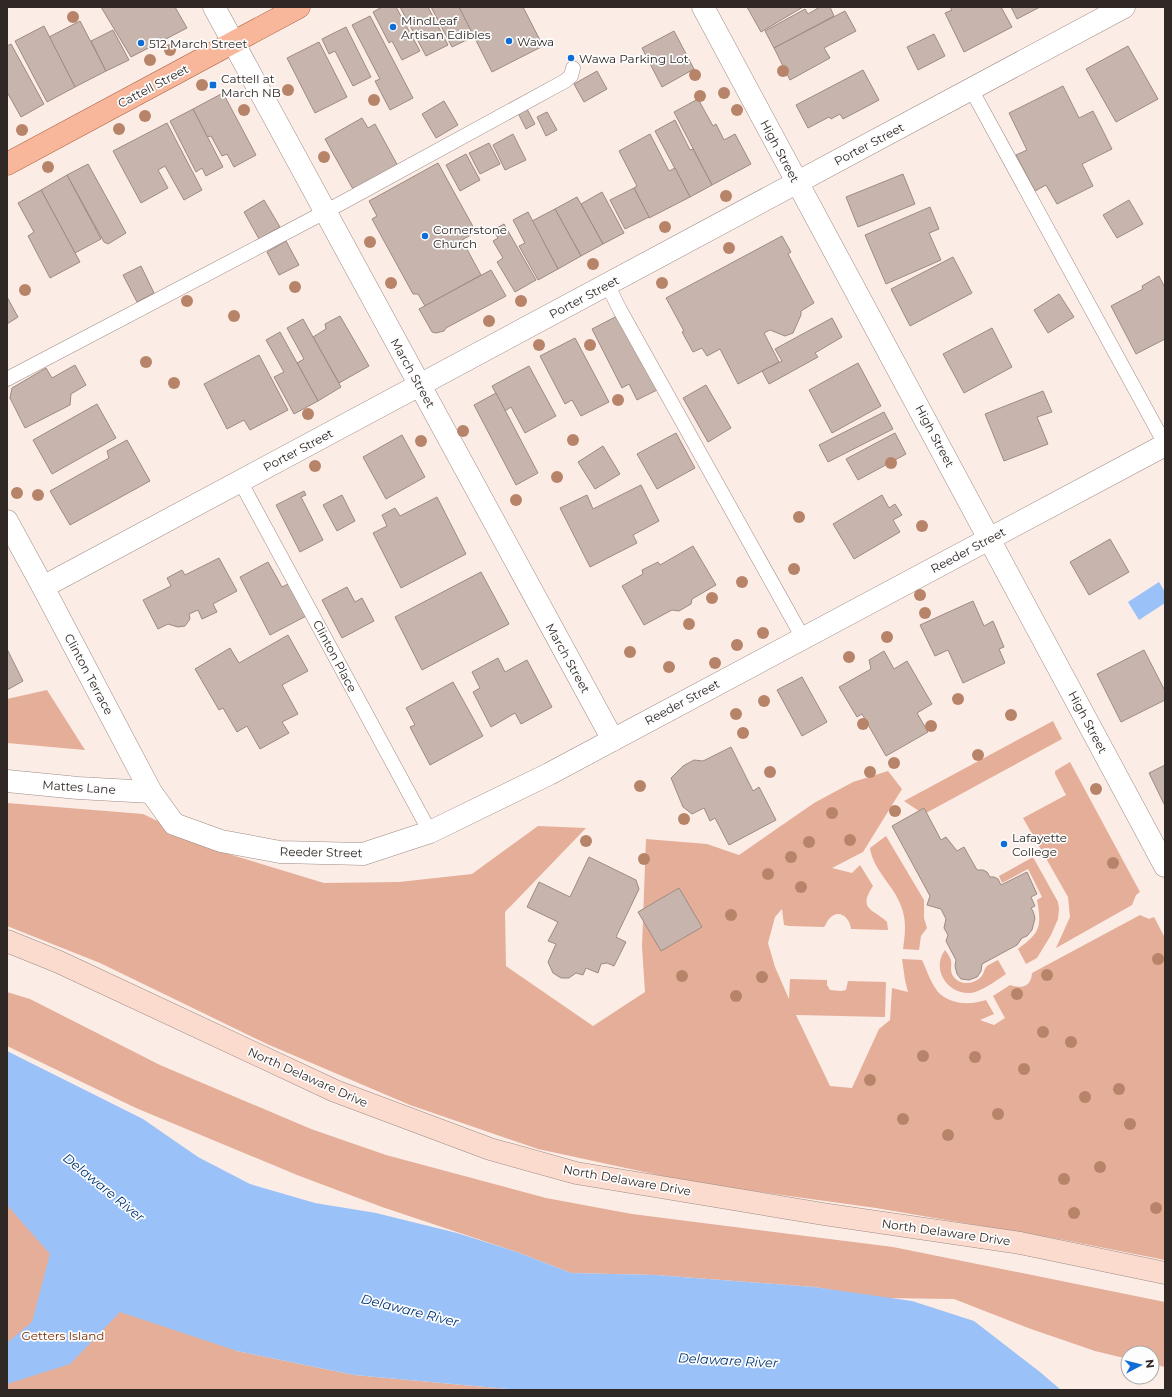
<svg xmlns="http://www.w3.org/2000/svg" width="1172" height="1397" font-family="Montserrat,sans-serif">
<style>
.green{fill:#e4ae98}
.water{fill:#9ac2f9}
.building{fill:#c7b5ad;stroke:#9d8b83}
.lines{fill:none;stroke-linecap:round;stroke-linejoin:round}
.lane-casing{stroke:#9d8b84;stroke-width:15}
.street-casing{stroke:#9d8b84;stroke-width:23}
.secondary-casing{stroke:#9d8b84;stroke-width:23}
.primary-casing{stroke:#ae6647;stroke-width:23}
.lane{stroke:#fff;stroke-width:14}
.street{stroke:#fff;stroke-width:22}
.secondary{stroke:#fbdbcd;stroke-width:22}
.primary{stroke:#f8b79b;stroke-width:22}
.tree{fill:#b7846a}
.poi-dot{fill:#116dd6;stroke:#fdfdfd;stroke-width:1.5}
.labels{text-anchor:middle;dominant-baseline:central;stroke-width:3.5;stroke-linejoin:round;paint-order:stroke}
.poi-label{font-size:12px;fill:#2f2825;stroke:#fdfdfd;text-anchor:start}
.street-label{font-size:12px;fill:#2f2825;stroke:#fdfdfd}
.park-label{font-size:12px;fill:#7e2f04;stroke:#fdfdfd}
.water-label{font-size:13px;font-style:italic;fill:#003674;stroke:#fdfdfd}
</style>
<rect width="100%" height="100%" fill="#fcece6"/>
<g class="green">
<polygon points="47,690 85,750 7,743 7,699"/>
<polygon points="1053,721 1062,739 926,813 924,808 919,811 904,801"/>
<polygon points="1070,762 1140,892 1136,895 1132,905 1056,948 1070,917 1068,897 1023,818 1066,795 1055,774 1055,771"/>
<path d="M888,771L902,789L863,852L832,868L852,873L860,865L873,886C857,910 874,909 887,922L888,930L851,929C850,917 838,908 829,919C827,921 826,925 824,927L789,926L784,925L782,909L775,917L768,943L775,967L789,999L790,979L827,980V985L830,990L841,991L846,990L848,981L886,982L885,1017L796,1015L830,1086L852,1088L879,1029L890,1020L892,988L908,992L905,980L902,959L922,960C927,971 932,986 940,994C953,1005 971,1005 986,1000L994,1014L980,1020L994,1025L1005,1018L993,996L1010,985C1022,989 1031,987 1032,973L1140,915L1149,919L1154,917L1165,938V1260L1064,1240L876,1208L695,1183L538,1149L410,1105L267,1044L100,963L7,926V803L143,814L222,852L324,883L399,882L472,874L538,826L586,828L505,912L506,966L593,1026L645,992L642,947L646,839L707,844L739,855L814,803L853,782Z"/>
<path d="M886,836L924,900V918L927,928L921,936L919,950L903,949C905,934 907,921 901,906C894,886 873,870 870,848Z"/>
<path d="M1033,857L1058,902L1059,909L1058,919L1051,935L1037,958L1026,964L1018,949C1040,933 1042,927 1037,900L1042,897L1028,869L1002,883L999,876Z"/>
<path d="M945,950C947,953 951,958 951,961C952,966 950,969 952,974C957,985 972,986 981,977C984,974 984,969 987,966C990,964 994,962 998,960L1006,974C997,980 981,992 970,993C947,994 931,969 945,950Z"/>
<polygon points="7,992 30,999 160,1065 311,1129 386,1155 546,1198 632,1214 893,1247 1165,1302 1165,1367 1152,1364 1152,1353 1128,1353 1128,1359 1095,1351 1031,1329 954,1299 883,1298 814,1287 656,1275 571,1273 517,1252 382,1207 297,1175 136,1108 7,1046"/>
<polygon points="7,1168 237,1351 354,1375 519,1390 7,1390"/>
</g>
<g class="water">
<polygon points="1159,582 1165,592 1165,603 1139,620 1128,602"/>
<polygon points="7,1051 143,1119 198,1157 250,1184 315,1203 376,1213 457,1233 517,1252 571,1273 656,1275 814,1287 912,1301 974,1321 1040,1372 1061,1390 519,1390 354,1375 237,1351 120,1312 70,1364 7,1384 7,1343 32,1322 50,1254 7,1205"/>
</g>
<g class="building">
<polygon points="101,7 175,7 187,28 131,57"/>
<polygon points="382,7 396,7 420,51 402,60 392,41 389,43 373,12"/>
<polygon points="400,7 428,7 448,45 426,56"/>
<polygon points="431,7 459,7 475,36 452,47"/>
<polygon points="459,7 523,7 543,46 492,72"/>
<polygon points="747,7 803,7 761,32"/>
<polygon points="820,7 830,7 834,16 774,48 765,31 805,9 808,14"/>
<polygon points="950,7 1001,7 1012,27 964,52 945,13 952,10"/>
<polygon points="1011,7 1040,7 1017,19"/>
<polygon points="845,11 856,31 824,48 830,58 790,80 774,48"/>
<polygon points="370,16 413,98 390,110 375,81 380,79 352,25"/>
<polygon points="80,21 106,71 75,87 49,37"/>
<polygon points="44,26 75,87 47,102 15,41"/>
<polygon points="346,27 371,77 353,86 335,51 329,54 322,39"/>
<polygon points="113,30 129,60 106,71 91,41"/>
<polygon points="674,31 694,69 662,87 642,48"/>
<polygon points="934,34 945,56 918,70 907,47"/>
<polygon points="319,42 347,97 315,113 287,58"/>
<polygon points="11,44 44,104 21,117 7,92 7,46"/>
<polygon points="1128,46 1158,99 1116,122 1086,69"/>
<polygon points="863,70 879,100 843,119 840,114 831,119 829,117 808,128 796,105"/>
<polygon points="597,71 607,89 584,102 574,84"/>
<polygon points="1063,86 1079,118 1093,111 1112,149 1082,164 1093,186 1057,204 1046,185 1035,191 1016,155 1027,150 1009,113"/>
<polygon points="223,93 256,155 234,167 227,154 222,156 211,136 207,137 193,109"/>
<polygon points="698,99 713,126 716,124 724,140 735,134 751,164 712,185 674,112"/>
<polygon points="444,101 458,125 436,138 422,114"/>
<polygon points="193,109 223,167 206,176 202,168 196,172 170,121"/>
<polygon points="527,109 535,124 526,129 518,113"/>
<polygon points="547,112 557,130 546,136 537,117"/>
<polygon points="362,118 368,128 375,124 398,166 354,191 325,139"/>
<polygon points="675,120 690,150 693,149 712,185 690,197 655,131"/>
<polygon points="167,123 202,190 184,200 165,166 158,170 168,188 141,203 113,151"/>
<polygon points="513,134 526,160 505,170 493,145"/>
<polygon points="650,134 669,171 675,168 690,197 649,218 634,188 637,186 619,151"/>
<polygon points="489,143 500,164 480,174 469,153"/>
<polygon points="466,154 480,180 460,191 446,165"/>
<polygon points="438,163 476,232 462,240 481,275 425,306 418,294 413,294 372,219 377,216 369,201"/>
<polygon points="88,164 126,233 108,244 104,242 67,175"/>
<polygon points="903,174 915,204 858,227 846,197"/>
<polygon points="67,175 101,239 75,253 41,190"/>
<polygon points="634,188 649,217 625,229 610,200"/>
<polygon points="41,190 80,262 50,278 28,236 34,232 18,203"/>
<polygon points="602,192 624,233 603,244 581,204"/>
<polygon points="577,197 603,244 581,256 555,209"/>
<polygon points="264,200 280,227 259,239 244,212"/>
<polygon points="1129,200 1143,224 1117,238 1103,215"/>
<polygon points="930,207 939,229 929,233 941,260 886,284 865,235"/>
<polygon points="555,209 581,256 558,269 532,221"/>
<polygon points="528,212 558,269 538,280 519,246 525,243 513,220"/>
<polygon points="504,224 536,280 515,292 497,262 503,258 493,241 498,238 493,230"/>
<polygon points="782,236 791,252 788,254 814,303 801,311 801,315 793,333 785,336 770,330 764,333 779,362 738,384 720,349 707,356 702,348 693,352 682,332 684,331 666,298"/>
<polygon points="286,241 299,265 279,275 267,252"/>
<polygon points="953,257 972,293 910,326 891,289"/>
<polygon points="141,266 154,293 137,302 123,275"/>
<polygon points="491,270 506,296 446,328 444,331 436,333 432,332 419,309"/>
<polygon points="1159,276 1165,288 1165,339 1136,354 1111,306 1143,289 1142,286"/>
<polygon points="1059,294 1074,317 1048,333 1034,310"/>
<polygon points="7,297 18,317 7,324"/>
<polygon points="619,315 657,390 637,400 629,384 622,388 592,329"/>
<polygon points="340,316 369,366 339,383 313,337 326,329 325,324"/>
<polygon points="832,318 842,337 815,353 818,357 769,384 762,371 782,361 775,349"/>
<polygon points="303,319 341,387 318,401 297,363 304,359 287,328"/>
<polygon points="992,328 1012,367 964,393 943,354"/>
<polygon points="280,332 318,401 294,414 274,377 284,372 266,340"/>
<polygon points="575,338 609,402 581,416 572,400 565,404 540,356"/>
<polygon points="259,355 288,410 250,430 244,420 227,429 204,384"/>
<polygon points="858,363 881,406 832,433 809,390"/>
<polygon points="75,365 86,385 71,394 70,405 25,428 10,398 12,388 46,368 52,378"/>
<polygon points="529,366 556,416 525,433 511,407 505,411 492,386"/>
<polygon points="706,385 731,428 708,442 683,398"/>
<polygon points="1043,391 1052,412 1037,417 1048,444 1004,461 985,414"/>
<polygon points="496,393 538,473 516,485 474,405"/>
<polygon points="97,404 116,438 52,474 33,440"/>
<polygon points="884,412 893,429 828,462 819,445"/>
<polygon points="676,433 695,468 657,489 637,454"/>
<polygon points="895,433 906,454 858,480 846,459"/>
<polygon points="402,435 425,477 386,499 363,457"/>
<polygon points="127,440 150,481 70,525 50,491 109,458 107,451"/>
<polygon points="603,446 620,474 595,489 578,462"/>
<polygon points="641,485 659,521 633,535 637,543 590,567 560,508 587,495 593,509"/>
<polygon points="304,491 306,495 301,497 323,540 300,552 276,505"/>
<polygon points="342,495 355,521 337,531 323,505"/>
<polygon points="882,495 889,508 895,504 902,515 893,520 900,532 854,559 833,524"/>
<polygon points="437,497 466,554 401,588 373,533 387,526 382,515 395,508 400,516"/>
<polygon points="1110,539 1129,572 1089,595 1070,562"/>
<polygon points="693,546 716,585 692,599 691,604 679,611 672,610 644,625 622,586 643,574 642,570 658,562 660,565"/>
<polygon points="219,558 237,591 213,604 217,612 202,619 198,610 189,614 190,619 185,626 178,627 168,624 158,629 143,600 171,586 167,578 182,570 185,575"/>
<polygon points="268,562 282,587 292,582 308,615 270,635 240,577"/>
<polygon points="481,572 509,624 422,670 395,617"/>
<polygon points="347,587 355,602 362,598 374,621 342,638 322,600"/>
<polygon points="973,601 984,626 993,621 1004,647 999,649 1005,663 963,683 948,650 935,656 920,625"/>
<polygon points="288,635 308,671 282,685 298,714 282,722 289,733 260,749 247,726 237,732 223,708 219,710 195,669 230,648 239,663"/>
<polygon points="7,649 23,681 7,690"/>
<polygon points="1144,650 1165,691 1165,700 1121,722 1097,674"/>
<polygon points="884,651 894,669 907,661 932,704 917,713 928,732 886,756 862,714 857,717 839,687 871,669 869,660"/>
<polygon points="498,658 505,672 527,660 552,707 521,724 515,713 491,727 473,692 480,688 472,672"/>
<polygon points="802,677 827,722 802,736 777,690"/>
<polygon points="453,682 483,736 430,765 410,727 415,725 406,708"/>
<polygon points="731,747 753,791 759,787 776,820 729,845 715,818 710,821 704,808 692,814 683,807 671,778 683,766 694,760 703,761"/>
<polygon points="1165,765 1165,806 1149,773"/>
<polygon points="924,808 941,840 946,837 957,851 964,847 977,870 983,870 987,872 990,877 994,877 998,879 1001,885 1027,872 1037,894 1031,897 1035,906 1031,908 1033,911 1035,918 1032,930 1027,936 1022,938 1017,945 982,964 981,971 977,977 969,980 961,979 957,974 955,966 956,960 948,945 946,941 948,935 944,928 946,919 941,909 927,905 930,896 892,826"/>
<polygon points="589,857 636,880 639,889 616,937 626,942 614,966 607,963 601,964 598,973 586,968 583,975 576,973 569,978 561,978 553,973 548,962 556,944 548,941 558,922 527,907 539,882 570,897"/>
<polygon points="679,888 702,927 661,951 638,912"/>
</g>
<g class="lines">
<g class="lane-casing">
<g id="lane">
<polyline points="971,89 1165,444"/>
<polyline points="607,284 620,310 803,638"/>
<polyline points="7,379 325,212 565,81 571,76 573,68"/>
<polyline points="240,481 430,832"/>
</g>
</g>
<g class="street-casing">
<g id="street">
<polyline points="214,7 613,740"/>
<polyline points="703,7 1165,866"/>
<polyline points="7,521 43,587 151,792 174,824 221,841 280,852 363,854 430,832 549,774 1165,445"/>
<polyline points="43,587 1124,7"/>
<polyline points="7,781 78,788 151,792"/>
</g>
</g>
<g class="secondary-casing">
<polyline id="secondary" points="7,941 59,962 335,1091 490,1149 576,1173 823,1214 1020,1243 1165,1273"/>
</g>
<g class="primary-casing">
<polyline id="primary" points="7,164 299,7"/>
</g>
<use href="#lane" class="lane"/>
<use href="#street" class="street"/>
<use href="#secondary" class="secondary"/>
<use href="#primary" class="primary"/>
</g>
<g class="tree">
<circle cx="73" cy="17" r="6"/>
<circle cx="170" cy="50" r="6"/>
<circle cx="150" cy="60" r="6"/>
<circle cx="783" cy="71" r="6"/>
<circle cx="695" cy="75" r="6"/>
<circle cx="202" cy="85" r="6"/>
<circle cx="288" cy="90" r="6"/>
<circle cx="724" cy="93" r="6"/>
<circle cx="700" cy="96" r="6"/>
<circle cx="374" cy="100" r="6"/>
<circle cx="244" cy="110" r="6"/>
<circle cx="737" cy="110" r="6"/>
<circle cx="145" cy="116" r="6"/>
<circle cx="119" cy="129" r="6"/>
<circle cx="22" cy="130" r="6"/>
<circle cx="324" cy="157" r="6"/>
<circle cx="48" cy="167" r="6"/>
<circle cx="726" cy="196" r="6"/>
<circle cx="665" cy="227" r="6"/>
<circle cx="370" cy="242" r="6"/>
<circle cx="729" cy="248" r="6"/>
<circle cx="593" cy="264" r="6"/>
<circle cx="391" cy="283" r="6"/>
<circle cx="662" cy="283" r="6"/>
<circle cx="295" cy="287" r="6"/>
<circle cx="25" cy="290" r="6"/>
<circle cx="187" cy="301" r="6"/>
<circle cx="521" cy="301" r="6"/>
<circle cx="234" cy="316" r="6"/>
<circle cx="489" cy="321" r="6"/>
<circle cx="539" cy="345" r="6"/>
<circle cx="590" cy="345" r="6"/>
<circle cx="146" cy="362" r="6"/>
<circle cx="174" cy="383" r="6"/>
<circle cx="618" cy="400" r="6"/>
<circle cx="308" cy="414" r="6"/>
<circle cx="463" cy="431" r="6"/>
<circle cx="573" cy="440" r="6"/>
<circle cx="421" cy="441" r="6"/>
<circle cx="891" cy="463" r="6"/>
<circle cx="315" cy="466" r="6"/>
<circle cx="557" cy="477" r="6"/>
<circle cx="17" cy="493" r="6"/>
<circle cx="38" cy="495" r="6"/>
<circle cx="516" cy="500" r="6"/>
<circle cx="799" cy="517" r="6"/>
<circle cx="922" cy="526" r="6"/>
<circle cx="794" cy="569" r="6"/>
<circle cx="742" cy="582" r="6"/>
<circle cx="920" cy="595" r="6"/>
<circle cx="712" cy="598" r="6"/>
<circle cx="925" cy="613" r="6"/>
<circle cx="689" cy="624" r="6"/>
<circle cx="763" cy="633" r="6"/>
<circle cx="887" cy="637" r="6"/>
<circle cx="737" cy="645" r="6"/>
<circle cx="630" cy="652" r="6"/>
<circle cx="849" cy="657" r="6"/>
<circle cx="715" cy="663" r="6"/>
<circle cx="669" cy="667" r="6"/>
<circle cx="958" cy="699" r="6"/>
<circle cx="764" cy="701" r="6"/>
<circle cx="736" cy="714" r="6"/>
<circle cx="1011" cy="715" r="6"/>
<circle cx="863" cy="724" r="6"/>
<circle cx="931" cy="726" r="6"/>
<circle cx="743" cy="733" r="6"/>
<circle cx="978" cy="755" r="6"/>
<circle cx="894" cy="763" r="6"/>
<circle cx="770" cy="772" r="6"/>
<circle cx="870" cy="772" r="6"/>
<circle cx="640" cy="786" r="6"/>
<circle cx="1096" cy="789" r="6"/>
<circle cx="895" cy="811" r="6"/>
<circle cx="832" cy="813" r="6"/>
<circle cx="684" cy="819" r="6"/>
<circle cx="850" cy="840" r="6"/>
<circle cx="586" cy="841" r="6"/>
<circle cx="809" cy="842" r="6"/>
<circle cx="791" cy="857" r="6"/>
<circle cx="644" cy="859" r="6"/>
<circle cx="1113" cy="863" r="6"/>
<circle cx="768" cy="874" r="6"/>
<circle cx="801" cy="887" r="6"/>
<circle cx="731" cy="915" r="6"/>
<circle cx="1158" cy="959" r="6"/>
<circle cx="1047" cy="975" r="6"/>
<circle cx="682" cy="976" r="6"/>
<circle cx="762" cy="977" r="6"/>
<circle cx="1017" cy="994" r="6"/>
<circle cx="736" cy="996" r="6"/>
<circle cx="1043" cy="1032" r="6"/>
<circle cx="1071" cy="1042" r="6"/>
<circle cx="923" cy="1056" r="6"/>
<circle cx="975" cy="1057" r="6"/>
<circle cx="1024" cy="1069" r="6"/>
<circle cx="870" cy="1080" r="6"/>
<circle cx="1119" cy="1089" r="6"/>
<circle cx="1085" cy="1097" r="6"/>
<circle cx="998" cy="1114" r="6"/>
<circle cx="903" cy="1119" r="6"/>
<circle cx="1130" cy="1124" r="6"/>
<circle cx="948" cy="1135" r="6"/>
<circle cx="1100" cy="1167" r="6"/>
<circle cx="1064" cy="1179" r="6"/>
<circle cx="1156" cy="1208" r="6"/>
<circle cx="1074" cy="1213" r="6"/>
</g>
<g class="poi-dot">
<circle cx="393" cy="27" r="4"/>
<circle cx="509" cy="41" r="4"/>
<circle cx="141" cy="43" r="4"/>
<circle cx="571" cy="58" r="4"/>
<rect x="209" y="81" width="8" height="8" rx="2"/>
<circle cx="425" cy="236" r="4"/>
<circle cx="1004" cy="844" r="4"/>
</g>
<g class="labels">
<g class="poi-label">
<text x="401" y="20">MindLeaf<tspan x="401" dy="14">Artisan Edibles</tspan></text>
<text x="517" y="41">Wawa</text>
<text x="149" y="43">512 March Street</text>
<text x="579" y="58">Wawa Parking Lot</text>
<text x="221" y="78">Cattell at<tspan x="221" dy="14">March NB</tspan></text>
<text x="433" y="229">Cornerstone<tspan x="433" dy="14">Church</tspan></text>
<text x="1012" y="837">Lafayette<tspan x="1012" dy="14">College</tspan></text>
</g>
<g class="street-label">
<text transform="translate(153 86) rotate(-28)">Cattell Street</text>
<text transform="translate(869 144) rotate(-28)">Porter Street</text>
<text transform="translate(780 151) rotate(62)">High Street</text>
<text transform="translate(584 297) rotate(-28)">Porter Street</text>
<text transform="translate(413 373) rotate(61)">March Street</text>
<text transform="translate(935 436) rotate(62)">High Street</text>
<text transform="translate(298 450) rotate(-28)">Porter Street</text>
<text transform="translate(968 550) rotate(-28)">Reeder Street</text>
<text transform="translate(335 656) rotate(62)">Clinton Place</text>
<text transform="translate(568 658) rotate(61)">March Street</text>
<text transform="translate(89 674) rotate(62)">Clinton Terrace</text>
<text transform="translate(682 702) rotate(-28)">Reeder Street</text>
<text transform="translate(1088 722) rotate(62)">High Street</text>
<text transform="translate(79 787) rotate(4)">Mattes Lane</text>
<text transform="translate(321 852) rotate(1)">Reeder Street</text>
<text transform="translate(308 1077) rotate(24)">North Delaware Drive</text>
<text transform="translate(627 1180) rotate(10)">North Delaware Drive</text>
<text transform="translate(946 1232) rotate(8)">North Delaware Drive</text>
</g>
<g class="park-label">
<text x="63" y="1335">Getters Island</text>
</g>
<g class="water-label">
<text transform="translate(104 1187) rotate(39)">Delaware River</text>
<text transform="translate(410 1310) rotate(14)">Delaware River</text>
<text transform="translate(728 1360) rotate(3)">Delaware River</text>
</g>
</g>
<rect width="1172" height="1397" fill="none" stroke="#2f2825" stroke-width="16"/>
<g transform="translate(1140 1365) rotate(83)"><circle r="19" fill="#fdfdfd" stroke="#aba8a7"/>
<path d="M0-3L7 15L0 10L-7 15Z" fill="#116dd6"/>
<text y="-6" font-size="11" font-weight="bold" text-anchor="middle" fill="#2f2825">N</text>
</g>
</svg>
